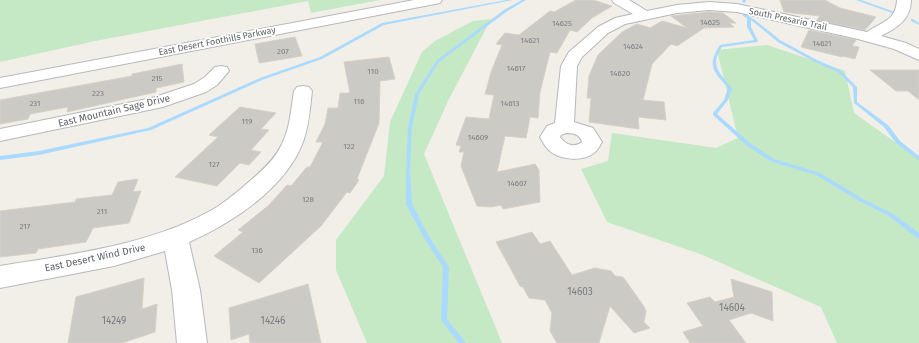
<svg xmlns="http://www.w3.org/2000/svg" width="919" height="343" font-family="'Fira Sans',sans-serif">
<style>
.green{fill:#c5e8c5}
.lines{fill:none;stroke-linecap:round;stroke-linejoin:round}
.stream{fill:#aadaff;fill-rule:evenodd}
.building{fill:#cccac5;stroke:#d6d1c6}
.minor-casing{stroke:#b5b8bc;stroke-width:2}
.minor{fill:#fff;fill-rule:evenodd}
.labels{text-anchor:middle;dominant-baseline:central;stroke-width:3.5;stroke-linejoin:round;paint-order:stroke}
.number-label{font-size:8px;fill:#7a7d7f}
.far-street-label{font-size:9px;fill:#5f6368;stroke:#fff}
.street-label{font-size:10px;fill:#5f6368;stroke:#fff}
.near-number-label{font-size:10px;fill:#7a7d7f}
</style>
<rect width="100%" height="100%" fill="#f1efe8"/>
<g class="green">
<polygon points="0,0 380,0 311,13 308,1 95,41 0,62"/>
<polygon points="491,19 448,101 424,154 502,343 367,343 336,270 336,240 384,176 390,122 422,52 435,41 473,21"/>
<polygon points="767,45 845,71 854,113 919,159 919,343 837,343 821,307 703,255 607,222 581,169 608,161 612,133 716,148 738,138 717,50"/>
</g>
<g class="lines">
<g class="stream">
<polygon points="506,0 513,0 384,25 322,59 262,80 151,130 39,155 0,160 0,156 39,151 148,128 260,78 320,57 382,23"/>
<polygon points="522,0 526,0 506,12 439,62 419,94 412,128 410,170 412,204 428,235 449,267 447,319 466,343 459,343 441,320 443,267 424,238 406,204 406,170 408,128 415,94 437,60 504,10"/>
<polygon points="742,0 746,0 745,3 743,3"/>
<polygon points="856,0 861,0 895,12 892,13"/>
<path d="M743,14H745L755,20L780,40L815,59L840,70L857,87V102L888,125L900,141L919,156V160L917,159L896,143L884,127L854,103L853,87L838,72L813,61L778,42L751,20V27L758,41L757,42L722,47C709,66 720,73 732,88L728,100L717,114L750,143L774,159L820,173L863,199L893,214L919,233V238H917L889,216L859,201L816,175L770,161L746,145L713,115V113L724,100L728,88C714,72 706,66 720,45L754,40L747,27V18L743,16Z"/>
<polygon points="911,19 913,19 919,23 919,25 911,21"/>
</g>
</g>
<g class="building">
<polygon points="576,0 593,0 612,6 592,18 577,32 570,30 557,53 550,52 540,92 538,118 530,117 526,138 505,136 497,172 535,164 539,170 540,202 503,209 501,205 491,207 477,206 461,166 464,152 459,152 461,146 456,145 466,117 489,119 494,95 485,94 491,72 502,45 496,44 505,33 519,35 550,11 554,12"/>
<polygon points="780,0 825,0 840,8 876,17 865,30 817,20 820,16 784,12"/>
<polygon points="709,12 723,13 736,23 729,23 734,27 704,28 677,46 671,44 652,64 643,100 664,102 666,120 638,117 639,129 589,122 591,98 587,98 589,76 598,55 622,32 637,24 650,28 662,21 687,28 671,16"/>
<polygon points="809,30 856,40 852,46 859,47 855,59 842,56 842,57 801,47"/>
<polygon points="295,37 302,56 259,63 255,44"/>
<polygon points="389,57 395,79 380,81 379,123 357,179 359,180 350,193 347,192 321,226 259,283 214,256 243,232 238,230 269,205 287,185 291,186 307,167 310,167 323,142 316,142 325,124 328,108 338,108 340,93 350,93 344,62"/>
<polygon points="182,64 184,82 156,88 156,92 67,112 68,107 30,114 28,119 0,124 0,100 132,76 132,74"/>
<polygon points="870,70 919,70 919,100 908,91 896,91"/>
<polygon points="240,107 276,113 261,129 269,130 251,150 261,152 249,165 240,163 217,186 175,177 218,137 209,135"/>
<polygon points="138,179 133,192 141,191 129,223 93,228 86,242 38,249 36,253 0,257 0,211 75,202 76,199 112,195 118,182"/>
<polygon points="532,232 540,244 550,241 572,275 595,268 611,271 615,276 623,277 643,305 646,311 644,322 650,328 634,333 610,306 599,343 557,343 550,331 552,313 545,300 529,298 523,287 520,286 496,242"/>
<polygon points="144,278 142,309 157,304 155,332 122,343 68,343 76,297"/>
<polygon points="731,279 772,292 773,321 751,313 729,320 746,343 690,343 683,332 703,326 687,303 710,297 715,302 734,297"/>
<polygon points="308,284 321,343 250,343 249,334 231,340 229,308"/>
</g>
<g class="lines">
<g class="minor-casing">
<g id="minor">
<polygon points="414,0 442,0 440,3 435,4 0,88 0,78"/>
<path d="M612,0H629L647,11L677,5L709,2L737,4L867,32C881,22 896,21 897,0H911C911,19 897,28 881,36L906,43L919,49V60L894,49L858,39L737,12L709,10L677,13L625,24L608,33L582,57L577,66L574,122L593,128L602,142C600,145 598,150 595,152C584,162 562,160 551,152C546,148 543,143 540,137L547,126L555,123L561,66L569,52L598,27L615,18L633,14L614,3ZM566,133C573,133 580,134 582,142C574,148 566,145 560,137L561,135Z"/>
<polygon points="221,66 227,67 229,71 217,85 206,92 163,107 0,141 0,129 152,98 194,84 205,77 215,67"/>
<path d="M303,86L309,87L312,91C310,108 309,126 303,142C286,188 232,223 189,242L200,290L207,343H177L172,290L165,251L114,266L0,288V266C73,254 153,245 217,207C229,199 240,190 251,180C263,170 275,159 282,144C290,128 291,109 294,91L297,87Z"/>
</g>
</g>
<use href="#minor" class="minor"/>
</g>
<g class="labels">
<g class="number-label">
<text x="710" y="22">14625</text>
<text x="562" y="23">14625</text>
<text x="530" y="40">14621</text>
<text x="822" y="43">14621</text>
<text x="633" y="46">14624</text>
<text x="283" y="51">207</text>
<text x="516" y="68">14617</text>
<text x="373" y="71">110</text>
<text x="620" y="73">14620</text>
<text x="157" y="78">215</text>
<text x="98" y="93">223</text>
<text x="359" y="101">116</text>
<text x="35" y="103">231</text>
<text x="510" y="103">14613</text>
<text x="247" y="121">119</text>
<text x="478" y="137">14609</text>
<text x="349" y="146">122</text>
<text x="214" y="164">127</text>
<text x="517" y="183">14607</text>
<text x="308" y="199">128</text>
<text x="102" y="211">211</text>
<text x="25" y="226">217</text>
<text x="257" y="250">136</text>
</g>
<g class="far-street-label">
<text transform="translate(788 19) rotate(12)">South Presario Trail</text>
<text transform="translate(217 41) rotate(-11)">East Desert Foothills Parkway</text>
</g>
<g class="street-label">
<text transform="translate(114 111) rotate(-13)">East Mountain Sage Drive</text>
<text transform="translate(95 258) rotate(-12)">East Desert Wind Drive</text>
</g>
<g class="near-number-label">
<text x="580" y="292">14603</text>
<text x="732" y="308">14604</text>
<text x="114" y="321">14249</text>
<text x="273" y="321">14246</text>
</g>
</g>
</svg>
